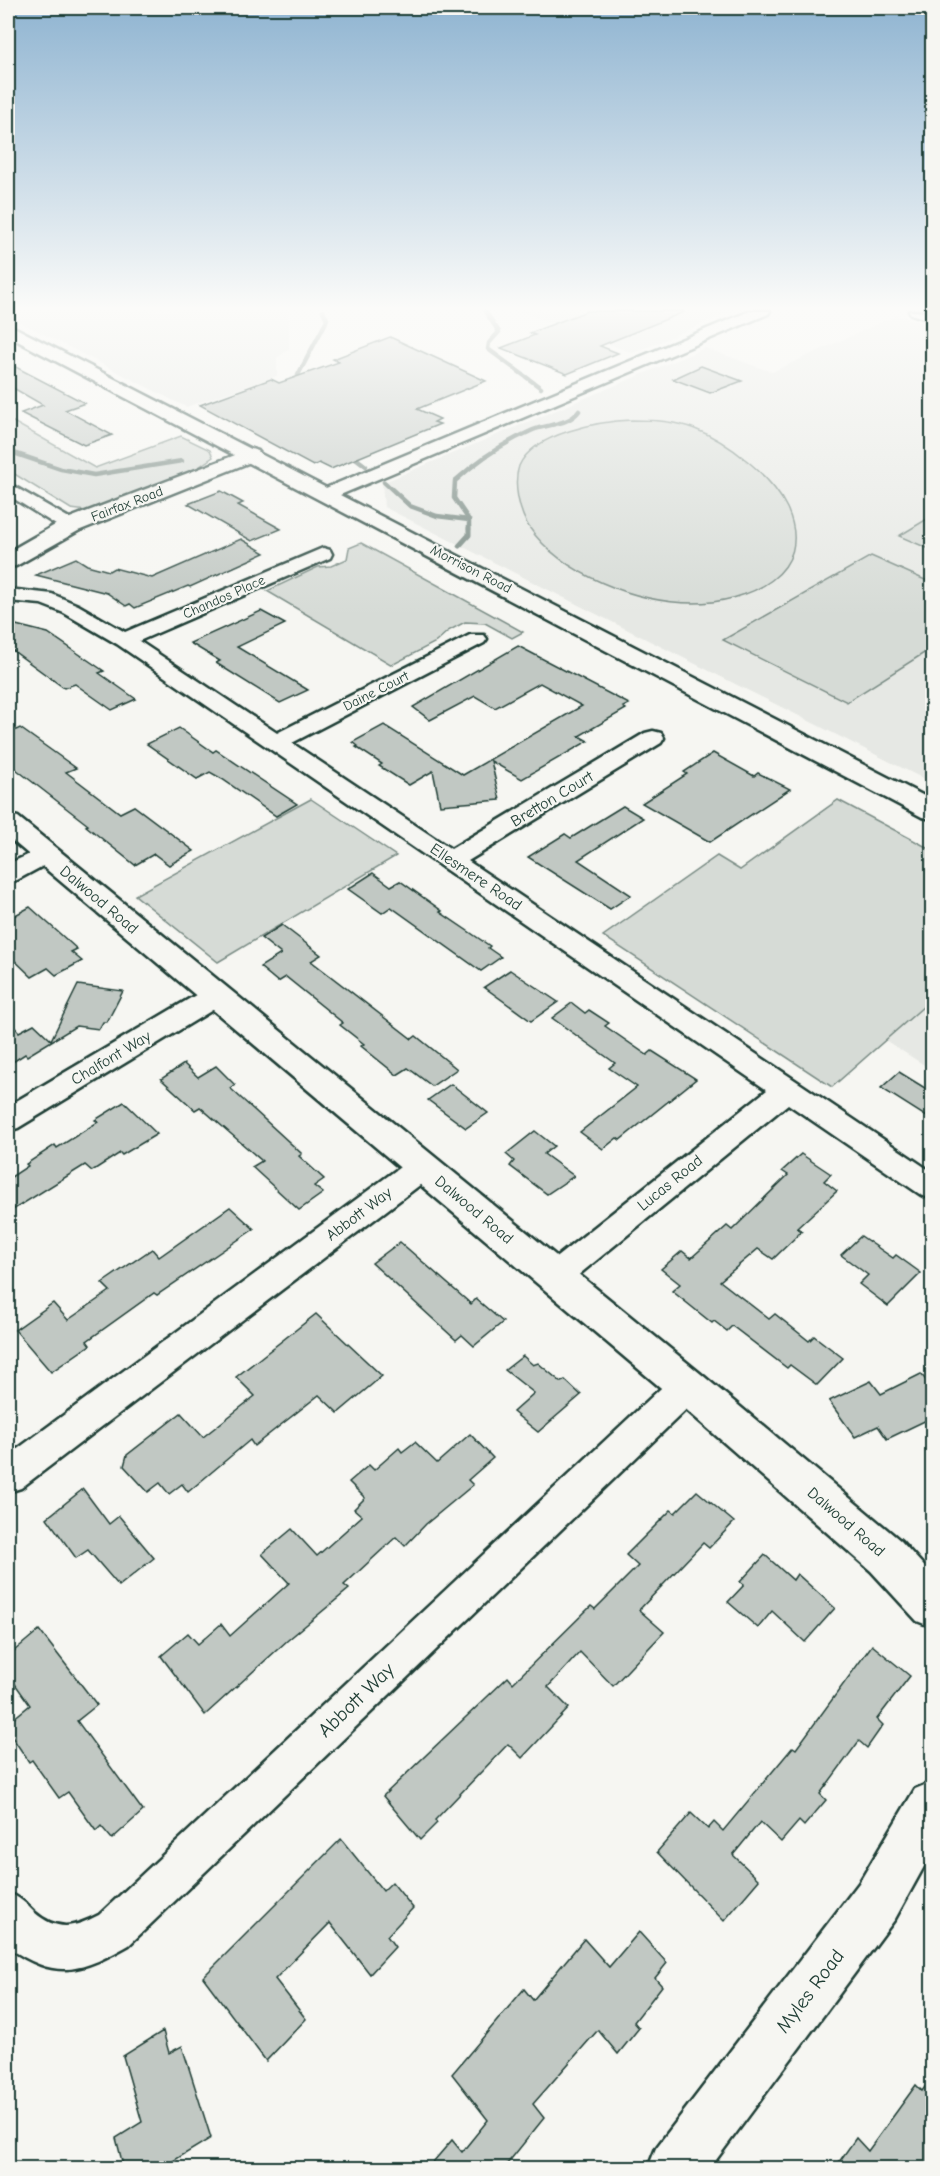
<svg xmlns="http://www.w3.org/2000/svg" width="940" height="2176" font-family="'Comic Neue',sans-serif">
<style>
.built{fill:#e6e8e4}
.green{fill:#d6dbd6;stroke:#7a8c85;stroke-width:1.5}
.lines{fill:none;stroke-linecap:round;stroke-linejoin:round}
.stream-far1{stroke:#72847d;stroke-width:4.5}
.stream{stroke:#72847d;stroke-width:5}
.building{fill:#c1c8c3;stroke:#1f3d34;stroke-width:1.5}
.minor-casing{stroke:#1f3d34;stroke-width:5}
.tertiary-casing{stroke:#1f3d34;stroke-width:5}
.primary-casing{stroke:#1f3d34;stroke-width:5}
.minor{fill:#f6f6f2;fill-rule:evenodd}
.tertiary{fill:#f6f6f2;fill-rule:evenodd}
.primary{fill:#f6f6f2;fill-rule:evenodd}
.labels{text-anchor:middle;dominant-baseline:central;stroke-width:4.5;stroke-linejoin:round;paint-order:stroke}
.far-street-label{font-size:14px;fill:#1f3d34;stroke:#f6f6f2}
.street-label{font-size:16px;fill:#1f3d34;stroke:#f6f6f2}
.near-street-label{font-size:20px;fill:#1f3d34;stroke:#f6f6f2}
</style>
<rect width="100%" height="100%" fill="#f6f6f2"/>
<filter id="ink" filterUnits="userSpaceOnUse"><feTurbulence type="fractalNoise" baseFrequency=".0167" numOctaves="2"/><feDisplacementMap in="SourceGraphic" scale="12" xChannelSelector="R" yChannelSelector="G"/><feConvolveMatrix kernelMatrix="1 2 1 2 8 2 1 2 1" color-interpolation-filters="sRGB"/></filter>
<g filter="url(#ink)">
<g class="built">
<polygon points="8,311 289,311 289,349 277,358 277,376 186,407 8,316"/>
<polygon points="519,311 733,311 633,353"/>
<polygon points="897,315 932,326 932,783 384,507 382,483 705,348 772,372"/>
<polygon points="932,1000 932,1070 885,1040"/>
</g>
<g class="green">
<polygon points="8,419 95,468 181,436 210,450 213,457 190,473 87,511 71,509 8,470"/>
<path d="M632,420C654,420 675,421 695,429C727,441 772,476 787,508C817,574 747,603 693,603C638,603 562,575 529,527C523,518 520,508 518,498C516,487 515,477 519,466C533,433 601,421 632,420Z"/>
<polygon points="932,516 932,550 899,536"/>
<polygon points="361,543 523,632 512,638 485,623 465,622 448,631 436,642 392,665 267,591 318,567 331,566 347,559 349,548"/>
<polygon points="871,556 932,583 932,648 847,702 723,640"/>
<polygon points="311,799 396,856 218,962 135,895"/>
<polygon points="838,800 932,850 932,999 832,1087 603,936 717,856 740,870"/>
</g>
<g class="lines">
<g class="stream-far1">
<polyline points="485,311 499,332 489,343 488,349 541,388"/>
<polyline points="298,384 298,375 325,324 327,319 323,311"/>
<polyline points="8,451 61,469 94,475 182,461"/>
<polyline points="349,453 366,466"/>
<polyline points="384,482 410,506 437,516 469,520 469,530"/>
<path d="M469,520L454,498L455,481C477,461 505,442 533,430C548,424 569,425 579,411"/>
</g>
<polyline class="stream" points="459,546 469,535 469,528"/>
</g>
<g class="building">
<polygon points="587,311 684,311 684,312 600,346 618,353 567,374 501,348 535,335 530,333"/>
<polygon points="390,337 486,381 417,409 440,419 434,422 440,424 331,469 319,463 313,466 200,405 271,379 279,383 339,362 333,359"/>
<polygon points="8,363 85,403 65,410 112,435 84,445 21,413 43,405 8,385"/>
<polygon points="701,366 742,381 710,393 673,379"/>
<polygon points="221,491 243,503 238,505 281,529 252,541 188,504"/>
<polygon points="241,539 265,553 190,587 188,586 135,608 130,604 126,606 107,593 36,575 76,558 87,565 109,571 114,568 152,578"/>
<polygon points="261,611 285,624 237,647 308,690 280,703 216,663 220,661 190,643"/>
<polygon points="8,623 48,633 104,671 99,673 136,699 112,710 75,684 64,688 8,647"/>
<polygon points="518,646 629,704 623,707 626,709 579,736 588,741 522,779 491,761 500,800 440,805 433,771 409,785 379,766 382,764 356,747 358,746 353,742 384,725 463,775 582,706 540,683 495,708 475,696 430,720 413,707"/>
<polygon points="20,728 76,768 66,772 120,813 134,806 194,851 169,865 154,854 135,865 86,826 88,825 8,763 8,734"/>
<polygon points="179,728 213,752 216,750 297,804 276,816 222,779 210,772 197,779 147,744"/>
<polygon points="713,753 754,776 758,773 790,789 710,842 642,803 687,774 684,772"/>
<polygon points="623,806 643,818 578,860 631,895 610,909 528,857 565,834 571,838"/>
<polygon points="373,873 391,886 400,881 442,911 440,912 490,946 488,948 501,957 481,971 391,907 382,913 348,889"/>
<polygon points="30,907 77,949 71,952 82,961 56,975 48,968 32,977 8,954 8,919"/>
<polygon points="282,925 321,955 311,961 412,1039 416,1036 457,1069 432,1086 408,1068 397,1075 361,1046 364,1044 340,1025 343,1023 286,977 278,982 260,967 281,954 261,938"/>
<polygon points="510,970 558,1002 531,1021 484,987"/>
<polygon points="78,985 123,991 107,1022 103,1022 99,1029 76,1026 27,1056 25,1054 8,1065 8,1020 19,1032 34,1024 51,1040"/>
<polygon points="572,1003 585,1013 589,1010 609,1023 605,1026 647,1055 652,1051 696,1079 620,1140 617,1138 603,1149 580,1132 637,1087 609,1068 615,1063 552,1018"/>
<polygon points="184,1064 198,1077 216,1066 235,1085 230,1088 302,1154 299,1156 324,1179 314,1186 323,1193 299,1210 252,1167 262,1161 200,1107 195,1110 161,1079"/>
<polygon points="899,1072 933,1093 933,1121 881,1088"/>
<polygon points="451,1084 488,1113 466,1128 428,1100"/>
<polygon points="124,1102 157,1134 122,1155 120,1153 92,1171 85,1165 8,1213 8,1179 28,1166 26,1164 55,1145 57,1148 98,1122 95,1120"/>
<polygon points="535,1131 554,1146 544,1154 574,1176 547,1194 510,1166 514,1161 506,1154"/>
<polygon points="801,1154 831,1174 824,1181 837,1191 797,1228 802,1231 773,1259 758,1249 720,1281 769,1319 775,1314 809,1341 814,1336 843,1358 817,1385 790,1365 787,1368 732,1326 727,1331 714,1321 712,1323 672,1291 680,1284 661,1269 682,1251 691,1258 727,1226 732,1230 788,1175 782,1171"/>
<polygon points="230,1207 254,1229 157,1295 154,1293 87,1341 90,1345 51,1372 15,1330 53,1303 68,1320 110,1291 102,1283 152,1249 159,1257"/>
<polygon points="861,1236 893,1258 896,1255 921,1273 888,1306 859,1284 868,1275 841,1255"/>
<polygon points="400,1242 471,1304 476,1299 503,1322 474,1346 462,1335 456,1340 372,1263"/>
<polygon points="316,1314 382,1376 338,1413 319,1395 254,1446 250,1440 188,1492 182,1484 169,1494 160,1483 148,1492 124,1466 127,1455 181,1413 203,1437 255,1396 236,1377"/>
<polygon points="523,1356 533,1365 538,1363 561,1382 565,1380 581,1395 538,1432 513,1412 534,1393 505,1370"/>
<polygon points="921,1374 933,1389 933,1417 887,1439 878,1426 855,1437 829,1401 871,1381 881,1394"/>
<polygon points="470,1434 493,1458 468,1480 473,1485 426,1524 405,1546 396,1537 344,1585 349,1589 288,1640 205,1715 161,1656 188,1633 198,1644 221,1624 230,1636 289,1583 262,1554 292,1529 317,1556 362,1516 354,1509 365,1498 349,1482 369,1465 374,1470 399,1448 402,1452 415,1442 437,1463"/>
<polygon points="83,1489 109,1524 119,1516 154,1558 119,1586 88,1550 76,1558 47,1518"/>
<polygon points="697,1491 734,1522 709,1548 703,1543 639,1610 664,1632 613,1686 580,1652 548,1687 569,1708 522,1758 508,1744 435,1820 437,1823 420,1840 383,1796 508,1677 513,1683 591,1606 595,1609 638,1566 626,1555 671,1510 675,1513"/>
<polygon points="765,1555 793,1580 797,1574 835,1608 805,1642 772,1611 758,1628 728,1602 744,1585 740,1582"/>
<polygon points="39,1630 97,1705 77,1721 143,1811 112,1839 101,1826 96,1831 68,1792 59,1798 32,1760 29,1762 8,1731 8,1723 30,1705 8,1674 8,1656"/>
<polygon points="872,1645 910,1676 877,1719 883,1725 867,1748 859,1741 820,1794 826,1800 804,1826 799,1821 781,1842 760,1822 733,1855 759,1880 724,1921 657,1852 691,1813 708,1829 714,1822 723,1831 793,1747 796,1749"/>
<polygon points="341,1839 383,1891 392,1882 413,1908 387,1936 395,1947 370,1974 330,1923 275,1979 306,2019 266,2061 203,1977"/>
<polygon points="639,1932 667,1963 655,1978 662,1986 634,2022 639,2028 618,2054 598,2030 533,2104 544,2118 503,2169 427,2169 452,2140 462,2152 488,2120 452,2074 524,1989 533,2000 584,1939 609,1967"/>
<polygon points="163,2031 169,2053 182,2046 211,2138 160,2169 124,2169 116,2138 142,2122 123,2056"/>
<polygon points="933,2076 933,2169 834,2169 856,2138 868,2151 916,2085 922,2091"/>
</g>
<g class="lines">
<g class="minor-casing">
<g id="minor">
<polygon points="750,311 770,311 768,314 333,498 321,498 318,494 321,490"/>
<polygon points="909,311 932,312 932,321 911,314"/>
<polygon points="8,483 76,522 79,526 76,530 64,530 8,495"/>
<polygon points="323,548 330,550 332,554 330,558 139,641 277,733 470,635 484,635 487,639 484,643 292,743 451,849 645,733 653,731 661,733 664,738 661,743 468,861 932,1172 932,1199 921,1195 788,1104 565,1286 554,1290 543,1286 538,1277 543,1268 767,1090 117,644 64,613 41,604 8,601 8,589 52,594 78,605 125,632"/>
<polygon points="45,847 54,850 57,855 54,860 17,880 8,882 8,864"/>
<polygon points="215,987 224,989 228,996 224,1003 18,1128 8,1131 8,1106 206,989"/>
<polygon points="422,1155 433,1159 437,1167 433,1175 21,1488 8,1492 8,1456 411,1159"/>
<path d="M687,1371L699,1375L704,1386L699,1397L129,1945C81,1972 57,1981 8,1947V1893C20,1897 25,1903 34,1912C57,1932 74,1928 99,1915L675,1375Z"/>
</g>
</g>
<g class="tertiary-casing">
<g id="tertiary">
<polygon points="251,449 258,451 261,455 258,459 78,531 16,566 8,567 8,552 62,521"/>
<polygon points="8,815 18,817 701,1374 901,1541 932,1575 932,1627 917,1621 871,1571 673,1398 8,837"/>
<polygon points="932,1782 932,1852 895,1919 710,2168 648,2168 656,2148 859,1883 915,1789"/>
</g>
</g>
<g class="primary-casing">
<polygon id="primary" points="8,324 932,800 932,819 922,817 8,336"/>
</g>
<use href="#minor" class="minor"/>
<use href="#tertiary" class="tertiary"/>
<use href="#primary" class="primary"/>
</g>
</g>
<linearGradient id="sky" x2="0" y2="1"><stop stop-color="#8fb4d1"/><stop offset="0.5" stop-color="#fbfbf9"/><stop offset="1" stop-color="#fbfbf9" stop-opacity="0"/></linearGradient>
<rect width="940" height="616" fill="url(#sky)"/>
<g class="labels">
<g class="far-street-label">
<text transform="translate(127 504) rotate(-21)">Fairfax Road</text>
<text transform="translate(471 569) rotate(27)">Morrison Road</text>
<text transform="translate(224 597) rotate(-24)">Chandos Place</text>
<text transform="translate(376 691) rotate(-27)">Daine Court</text>
</g>
<g class="street-label">
<text transform="translate(552 799) rotate(-31)">Bretton Court</text>
<text transform="translate(476 877) rotate(34)">Ellesmere Road</text>
<text transform="translate(99 900) rotate(40)">Dalwood Road</text>
<text transform="translate(111 1058) rotate(-31)">Chalfont Way</text>
<text transform="translate(670 1183) rotate(-39)">Lucas Road</text>
<text transform="translate(474 1210) rotate(40)">Dalwood Road</text>
<text transform="translate(359 1214) rotate(-37)">Abbott Way</text>
<text transform="translate(846 1522) rotate(41)">Dalwood Road</text>
</g>
<g class="near-street-label">
<text transform="translate(356 1700) rotate(-44)">Abbott Way</text>
<text transform="translate(810 1991) rotate(-53)">Myles Road</text>
</g>
</g>
<rect width="940" height="2176" fill="none" stroke="#f6f6f2" stroke-width="30"/>
<rect x="15" y="15" width="910" height="2146" fill="none" stroke="#1f3d34" stroke-width="2" filter="url(#ink)"/>
</svg>
